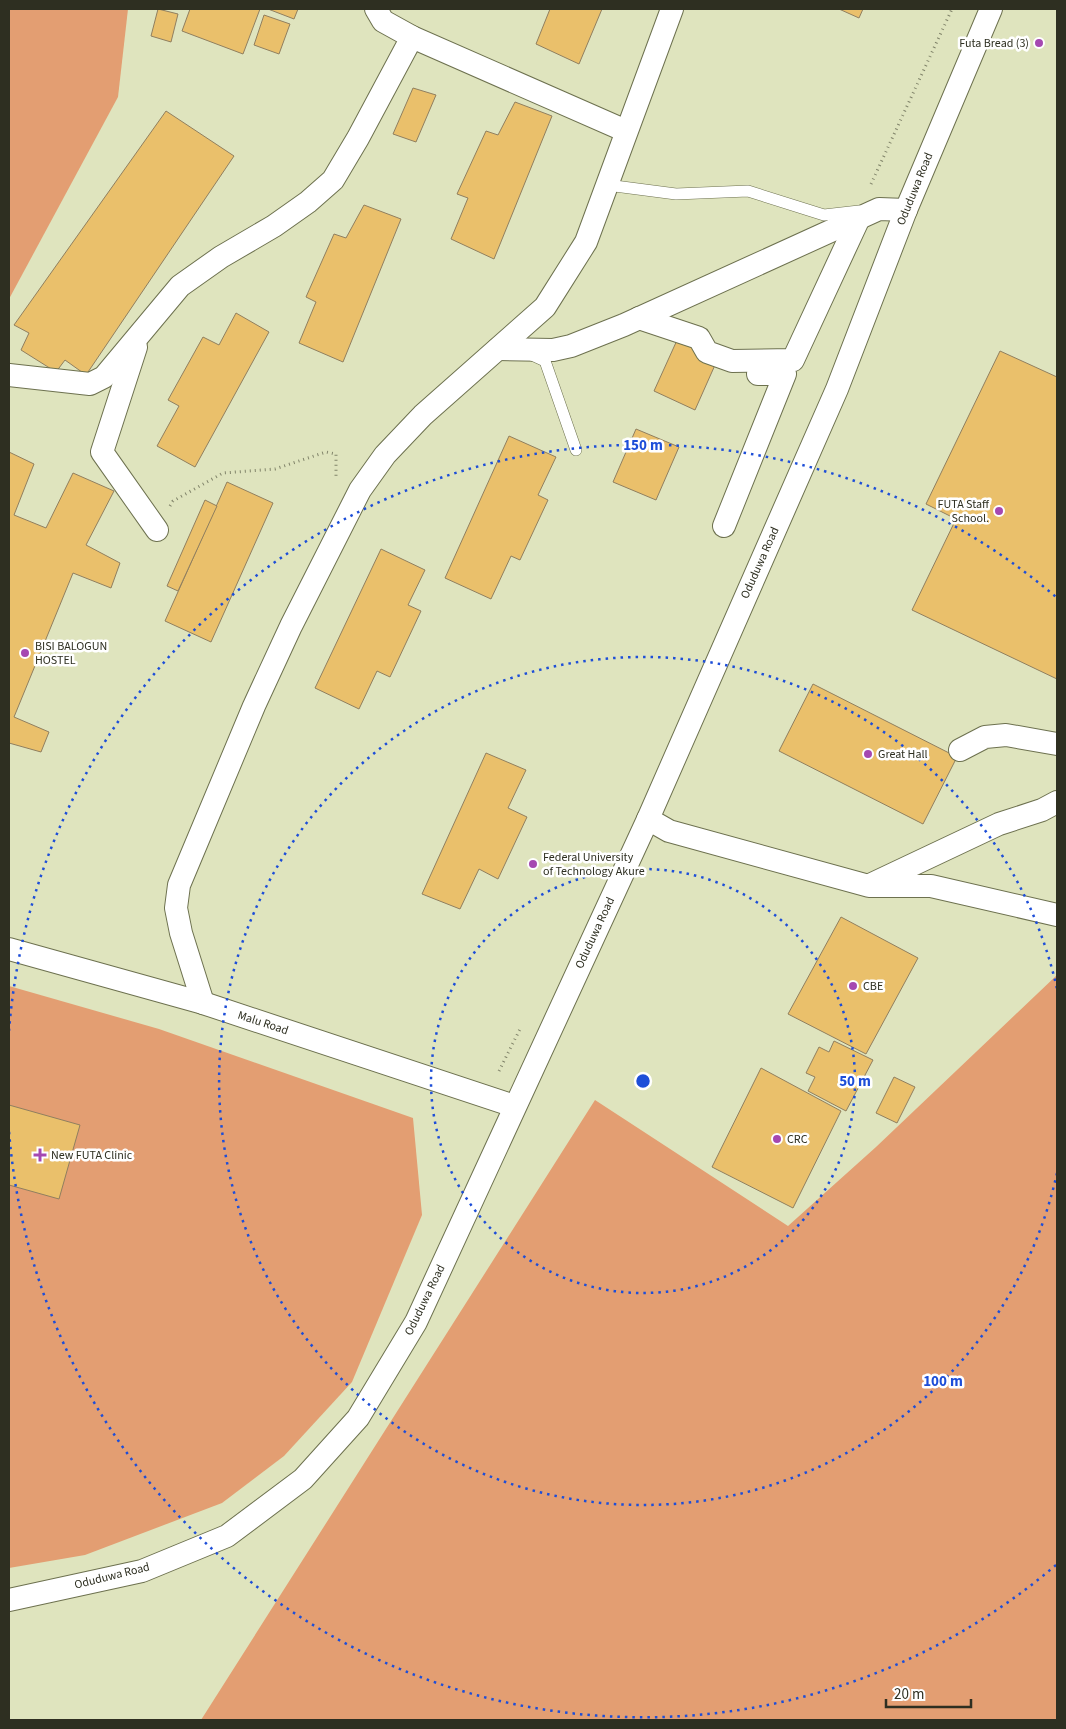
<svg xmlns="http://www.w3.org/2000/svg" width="1066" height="1729" font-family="'Source Sans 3',sans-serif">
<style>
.green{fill:#e39e72}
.building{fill:#eac06b;stroke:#907f5f}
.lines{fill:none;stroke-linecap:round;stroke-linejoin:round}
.service-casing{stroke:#6d714f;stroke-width:12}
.minor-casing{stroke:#6d714f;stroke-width:24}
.path{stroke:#81846a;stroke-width:3;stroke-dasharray:1 4;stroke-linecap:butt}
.service{stroke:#fff;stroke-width:11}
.minor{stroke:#fff;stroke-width:22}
.ring{fill:none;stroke:#1d4ed8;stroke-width:2.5;stroke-dasharray:2.5 5}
.poi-dot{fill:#a548b1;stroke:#fff;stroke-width:2}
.labels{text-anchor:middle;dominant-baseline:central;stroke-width:5;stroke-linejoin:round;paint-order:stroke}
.poi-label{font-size:12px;fill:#2e2f21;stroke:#fff;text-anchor:start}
.street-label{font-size:12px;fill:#2e2f21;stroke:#fff}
.centre{fill:#1d4ed8;stroke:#fff;stroke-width:2.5}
.ring-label{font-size:15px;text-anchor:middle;font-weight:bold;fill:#1d4ed8;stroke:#fff;stroke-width:5;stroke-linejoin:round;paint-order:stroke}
</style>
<rect width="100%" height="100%" fill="#dfe4be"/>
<g class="green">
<polygon points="9,9 128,9 118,97 9,299"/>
<polygon points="1057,975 1057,1720 201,1720 595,1100 788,1226 876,1147"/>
<polygon points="9,986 159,1029 413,1118 422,1215 352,1382 284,1456 222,1503 85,1555 9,1568"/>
</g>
<g class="building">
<polygon points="158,9 178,14 171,42 151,36"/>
<polygon points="190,9 260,9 243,54 182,31"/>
<polygon points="268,9 298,9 294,19"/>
<polygon points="550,9 602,9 579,64 536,44"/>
<polygon points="839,9 863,9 859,18"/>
<polygon points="264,15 290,24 279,54 254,45"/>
<polygon points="413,88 436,95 416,142 393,134"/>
<polygon points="515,102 552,116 494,259 451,239 468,198 457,194 486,131 498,135"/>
<polygon points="166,111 234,156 86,375 65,360 56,372 21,350 29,333 14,325"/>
<polygon points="364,205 401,219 343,362 299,343 316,302 306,297 334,234 346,238"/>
<polygon points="236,313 269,332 195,467 157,446 179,406 168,400 203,337 219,345"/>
<polygon points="678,338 719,356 695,410 654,391"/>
<polygon points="1000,351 1057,377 1057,679 912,610 956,519 926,504"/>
<polygon points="636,429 679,447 656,500 613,482"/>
<polygon points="509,436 556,457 538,495 548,500 520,560 511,556 491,599 445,578"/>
<polygon points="9,452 34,464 14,515 46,528 73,473 114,491 86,545 120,563 111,588 73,573 14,717 49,732 41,752 9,743"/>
<polygon points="227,482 273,503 211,642 165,621"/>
<polygon points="205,500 217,506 178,591 167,586"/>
<polygon points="381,549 425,570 408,605 421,611 390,677 377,671 359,709 315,688"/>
<polygon points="813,684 957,757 923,824 779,751"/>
<polygon points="486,753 526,770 508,808 527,817 498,879 479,869 460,909 422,894"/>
<polygon points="841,917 918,958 866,1054 788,1014"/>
<polygon points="834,1041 873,1060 846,1111 808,1091 815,1077 806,1073 819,1047 829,1052"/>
<polygon points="761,1068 841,1111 793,1208 712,1167"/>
<polygon points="894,1077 915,1087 897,1123 876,1113"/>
<polygon points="9,1105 80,1125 59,1199 9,1185"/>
</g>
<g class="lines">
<g class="service-casing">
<g id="service">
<polyline points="607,185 676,194 748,191 824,215 859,211"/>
<polyline points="532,355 545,361 576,450"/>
</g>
</g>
<g class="minor-casing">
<g id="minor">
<polyline points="376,9 383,21 412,37 626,131"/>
<polyline points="639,318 699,338 707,352 732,361 793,360 859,218"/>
<polyline points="136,347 102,452 157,530"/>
<polyline points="498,349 553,350 571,346 624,325 879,209 906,210"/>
<polyline points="9,375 90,384 104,377 180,286 221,257 274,226 308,202 333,180 358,138 412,37"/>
<polyline points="724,526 785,374 758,374"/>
<polyline points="960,750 985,737 1006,735 1057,744"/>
<polyline points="648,819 669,831 869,886 931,886 1057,915"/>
<polyline points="872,884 999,824 1042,810 1057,802"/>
<polyline points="9,949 203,1003 514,1106"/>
<polyline points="203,1003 181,933 176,908 179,885 254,706 291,626 360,490 385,455 423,415 545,307 586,242 672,9"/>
<polyline points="9,1600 142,1571 227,1536 303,1479 358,1418 416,1322 648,819 837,389 906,210 991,9"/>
</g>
</g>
<g class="path">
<polyline points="871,184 952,9"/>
<polyline points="170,506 173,501 223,473 275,469 326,452 336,454 336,477"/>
<polyline points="499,1071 520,1029"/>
</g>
<use href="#service" class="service"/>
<use href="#minor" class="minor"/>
</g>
<g class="ring">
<circle cx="643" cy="1081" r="212"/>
<path d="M1057 1173A424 424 0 1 1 1057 989"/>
<path d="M1056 1565A636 636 0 0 1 9 1131M9 1031A636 636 0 0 1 1056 597"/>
</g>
<g class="poi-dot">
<circle cx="1039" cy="43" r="5"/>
<circle cx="999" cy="511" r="5"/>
<circle cx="25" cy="653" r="5"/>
<circle cx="868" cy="754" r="5"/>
<circle cx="533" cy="864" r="5"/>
<circle cx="853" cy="986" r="5"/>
<circle cx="777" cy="1139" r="5"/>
<path d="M37.5 1147.5h5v5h5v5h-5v5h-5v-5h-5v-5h5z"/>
</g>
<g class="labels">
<g class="poi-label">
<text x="1029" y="43" text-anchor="end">Futa Bread (3)</text>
<text x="989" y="504" text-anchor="end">FUTA Staff<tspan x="989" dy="14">School.</tspan></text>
<text x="35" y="646">BISI BALOGUN<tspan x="35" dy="14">HOSTEL</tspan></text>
<text x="878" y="754">Great Hall</text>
<text x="543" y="857">Federal University<tspan x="543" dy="14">of Technology Akure</tspan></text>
<text x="863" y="986">CBE</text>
<text x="787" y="1139">CRC</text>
<text x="51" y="1155">New FUTA Clinic</text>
</g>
<g class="street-label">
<text transform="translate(915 189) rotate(-68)">Oduduwa Road</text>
<text transform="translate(760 563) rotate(-66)">Oduduwa Road</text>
<text transform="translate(595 933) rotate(-65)">Oduduwa Road</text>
<text transform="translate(263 1023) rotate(18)">Malu Road</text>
<text transform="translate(425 1300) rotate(-64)">Oduduwa Road</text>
<text transform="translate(112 1576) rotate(-14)">Oduduwa Road</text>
</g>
</g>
<circle cx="643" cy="1081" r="8" class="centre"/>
<g class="ring-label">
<text x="643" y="450">150 m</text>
<text x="855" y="1086">50 m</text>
<text x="943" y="1386">100 m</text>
</g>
<rect width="1066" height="1729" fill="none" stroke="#2e2f21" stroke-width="20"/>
<path d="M886 1699v8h85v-8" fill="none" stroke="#2e2f21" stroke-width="2.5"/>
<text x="894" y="1699" font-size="15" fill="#2e2f21" stroke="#ffffff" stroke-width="4" paint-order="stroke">20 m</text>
</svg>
